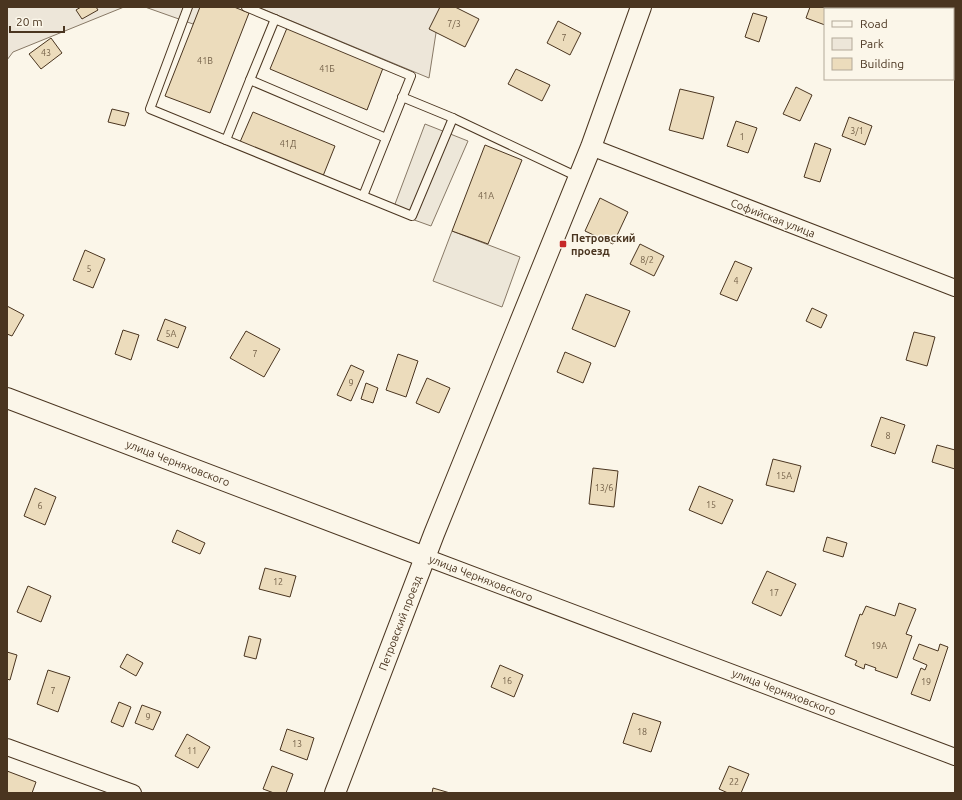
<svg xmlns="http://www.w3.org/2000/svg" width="962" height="800" font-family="Ubuntu,sans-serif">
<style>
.green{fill:#ede6d9;stroke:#887966}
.parking{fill:#ede7d9;stroke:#887966}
.building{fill:#ecdcbc;stroke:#4a3520}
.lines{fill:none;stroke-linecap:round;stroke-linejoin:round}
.service-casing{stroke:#4a3520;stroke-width:10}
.minor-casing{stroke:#4a3520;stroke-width:18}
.tertiary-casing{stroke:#4a3520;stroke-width:22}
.service{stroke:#fbf6e9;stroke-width:8}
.minor{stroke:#fbf6e9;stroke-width:16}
.tertiary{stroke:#fbf6e9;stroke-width:20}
.poi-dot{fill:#c62828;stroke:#fbf6e9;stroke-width:1.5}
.labels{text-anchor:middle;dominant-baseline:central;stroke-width:3;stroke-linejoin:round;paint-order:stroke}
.number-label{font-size:9px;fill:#725f47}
.street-label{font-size:11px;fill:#4a3520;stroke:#fbf6e9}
.poi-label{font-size:11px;font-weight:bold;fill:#4a3520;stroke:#fbf6e9;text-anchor:start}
</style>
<rect width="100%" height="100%" fill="#fbf6e9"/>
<g class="green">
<polygon points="7,7 124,7 13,52 7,60"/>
<polygon points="145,7 205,7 193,24"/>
<polygon points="258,7 440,7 429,78"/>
</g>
<g class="parking">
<polygon points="425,124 468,141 431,226 392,212"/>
<polygon points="452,231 520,257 502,307 433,281"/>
</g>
<g class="building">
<polygon points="81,7 96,7 98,10 82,19 76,10"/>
<polygon points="200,7 234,7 249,13 210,113 165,96"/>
<polygon points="440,7 455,7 479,19 465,47 429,29"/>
<polygon points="810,7 837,7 841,9 825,9 825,25 806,18"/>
<polygon points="753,13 767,17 759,42 745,37"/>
<polygon points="558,21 581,33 570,55 547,43"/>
<polygon points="287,28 383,68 367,110 270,69"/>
<polygon points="51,38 62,53 41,69 29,54"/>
<polygon points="516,69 550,85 542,101 508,84"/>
<polygon points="796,87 812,95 800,121 783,114"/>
<polygon points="680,89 714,97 703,139 669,130"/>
<polygon points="112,109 129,113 125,126 108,122"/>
<polygon points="253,112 335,146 323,176 240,142"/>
<polygon points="849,117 872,126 865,145 842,136"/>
<polygon points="736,121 757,128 748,153 727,146"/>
<polygon points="815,143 831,149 820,182 804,177"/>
<polygon points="485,145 522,160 488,244 452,231"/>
<polygon points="600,198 628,212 613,244 585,231"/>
<polygon points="640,244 664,256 654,276 630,264"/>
<polygon points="85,250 105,259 93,288 73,280"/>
<polygon points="735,261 752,268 737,301 720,294"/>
<polygon points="586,294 630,311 615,347 572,329"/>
<polygon points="7,306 24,315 12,336 7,334"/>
<polygon points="812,308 827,315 821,328 806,321"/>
<polygon points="165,319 186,327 178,348 157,340"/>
<polygon points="123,330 139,335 131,360 115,354"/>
<polygon points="246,331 280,349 264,377 230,358"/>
<polygon points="914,332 935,337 927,366 906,360"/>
<polygon points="565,352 591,363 583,383 557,372"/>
<polygon points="398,354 418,361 406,397 386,390"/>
<polygon points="351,365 364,371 351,401 337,395"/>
<polygon points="427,378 450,388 439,413 416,403"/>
<polygon points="366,383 378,388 373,403 361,399"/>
<polygon points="881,417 905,425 895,454 871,446"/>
<polygon points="937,445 955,450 955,469 932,462"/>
<polygon points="773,459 801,466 794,492 766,485"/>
<polygon points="593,468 618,471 614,507 589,504"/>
<polygon points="699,486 733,500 722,524 689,510"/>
<polygon points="35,488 56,497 45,525 24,516"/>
<polygon points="177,530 205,543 200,554 172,542"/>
<polygon points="827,537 847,543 843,557 823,551"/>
<polygon points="265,568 296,576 290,597 259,589"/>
<polygon points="767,571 796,584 781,616 752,603"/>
<polygon points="28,586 51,596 41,622 17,612"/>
<polygon points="899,603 916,609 906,634 912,636 897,678 875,670 876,668 865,664 864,669 855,665 857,661 845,656 860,614 862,615 866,606 895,616"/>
<polygon points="249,636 261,639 256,659 244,656"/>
<polygon points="919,644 938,651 940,644 948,647 930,701 911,694 921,668 925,670 927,665 913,659"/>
<polygon points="7,652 17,655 10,680 7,679"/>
<polygon points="127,654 143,663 136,676 120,667"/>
<polygon points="500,665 523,675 514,697 491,687"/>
<polygon points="48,670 70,677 58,712 37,704"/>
<polygon points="119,702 131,707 123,727 111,722"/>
<polygon points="142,705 161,712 153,730 135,723"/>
<polygon points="633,713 661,722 651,752 623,743"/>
<polygon points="287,729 314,738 307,760 280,750"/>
<polygon points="187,734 210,747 198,768 175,756"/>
<polygon points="272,766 293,774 286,793 274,793 263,789"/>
<polygon points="729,766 749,774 741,793 728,793 719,789"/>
<polygon points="7,771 36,782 32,793 7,793"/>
<polygon points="433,788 450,793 432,793"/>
</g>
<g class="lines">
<g class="service-casing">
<g id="service">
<polyline points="188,7 150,109 363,196 411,76 246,7"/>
<polyline points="250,80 275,19"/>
<polyline points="402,97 453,118 578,177"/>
<polyline points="226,140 250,80 386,138"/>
<polyline points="363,196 412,216 453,118"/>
</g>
</g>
<g class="minor-casing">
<g id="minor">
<polyline points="591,147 955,288"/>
<polyline points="425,557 955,757"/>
<polyline points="7,747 133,793"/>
</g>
</g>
<g class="tertiary-casing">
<g id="tertiary">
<polyline points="7,398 425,557"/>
<polyline points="335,793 434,534 591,147 641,7"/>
</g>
</g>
<use href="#service" class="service"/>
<use href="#minor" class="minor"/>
<use href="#tertiary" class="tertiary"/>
</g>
<rect class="poi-dot" x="559" y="240" width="8" height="8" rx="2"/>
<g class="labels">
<g class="number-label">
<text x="454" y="24">7/3</text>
<text x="564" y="38">7</text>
<text x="46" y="53">43</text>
<text x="205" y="61">41В</text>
<text x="327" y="69">41Б</text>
<text x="857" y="131">3/1</text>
<text x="742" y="137">1</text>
<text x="288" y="144">41Д</text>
<text x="486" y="196">41А</text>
<text x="647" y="260">8/2</text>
<text x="89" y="269">5</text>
<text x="736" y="281">4</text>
<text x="171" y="334">5А</text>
<text x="255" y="354">7</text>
<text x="351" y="383">9</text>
<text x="888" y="436">8</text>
<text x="784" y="476">15А</text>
<text x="604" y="488">13/6</text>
<text x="711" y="505">15</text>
<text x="40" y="506">6</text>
<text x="278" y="582">12</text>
<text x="774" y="593">17</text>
<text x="879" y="646">19А</text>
<text x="507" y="681">16</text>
<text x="926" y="682">19</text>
<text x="53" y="691">7</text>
<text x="148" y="717">9</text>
<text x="642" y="732">18</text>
<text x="297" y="744">13</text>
<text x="192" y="751">11</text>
<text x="734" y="782">22</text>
</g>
<g class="street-label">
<text transform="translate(773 218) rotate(21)">Софийская улица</text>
<text transform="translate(178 463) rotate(21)">улица Черняховского</text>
<text transform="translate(481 578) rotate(21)">улица Черняховского</text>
<text transform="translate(400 623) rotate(-69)">Петровский проезд</text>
<text transform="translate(784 692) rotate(21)">улица Черняховского</text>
</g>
<g class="poi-label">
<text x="571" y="238">Петровский<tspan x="571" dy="13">проезд</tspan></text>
</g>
</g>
<rect width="962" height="800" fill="none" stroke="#4a3520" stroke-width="16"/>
<rect x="824" y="8" width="130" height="72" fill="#fbf6e9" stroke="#b4a999"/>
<rect x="832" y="21" width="20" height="6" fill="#fbf6e9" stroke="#b4a999"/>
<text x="860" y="28" font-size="12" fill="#4a3520">Road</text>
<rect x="832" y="38" width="20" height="12" fill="#ede6d9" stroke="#b4a999"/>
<text x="860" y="48" font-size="12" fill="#4a3520">Park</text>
<rect x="832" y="58" width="20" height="12" fill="#ecdcbc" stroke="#b4a999"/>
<text x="860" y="68" font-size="12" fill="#4a3520">Building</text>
<path d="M10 26v6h54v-6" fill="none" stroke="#4a3520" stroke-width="2"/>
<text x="16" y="26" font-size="12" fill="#4a3520" stroke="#fbf6e9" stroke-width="3" paint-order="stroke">20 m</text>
</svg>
